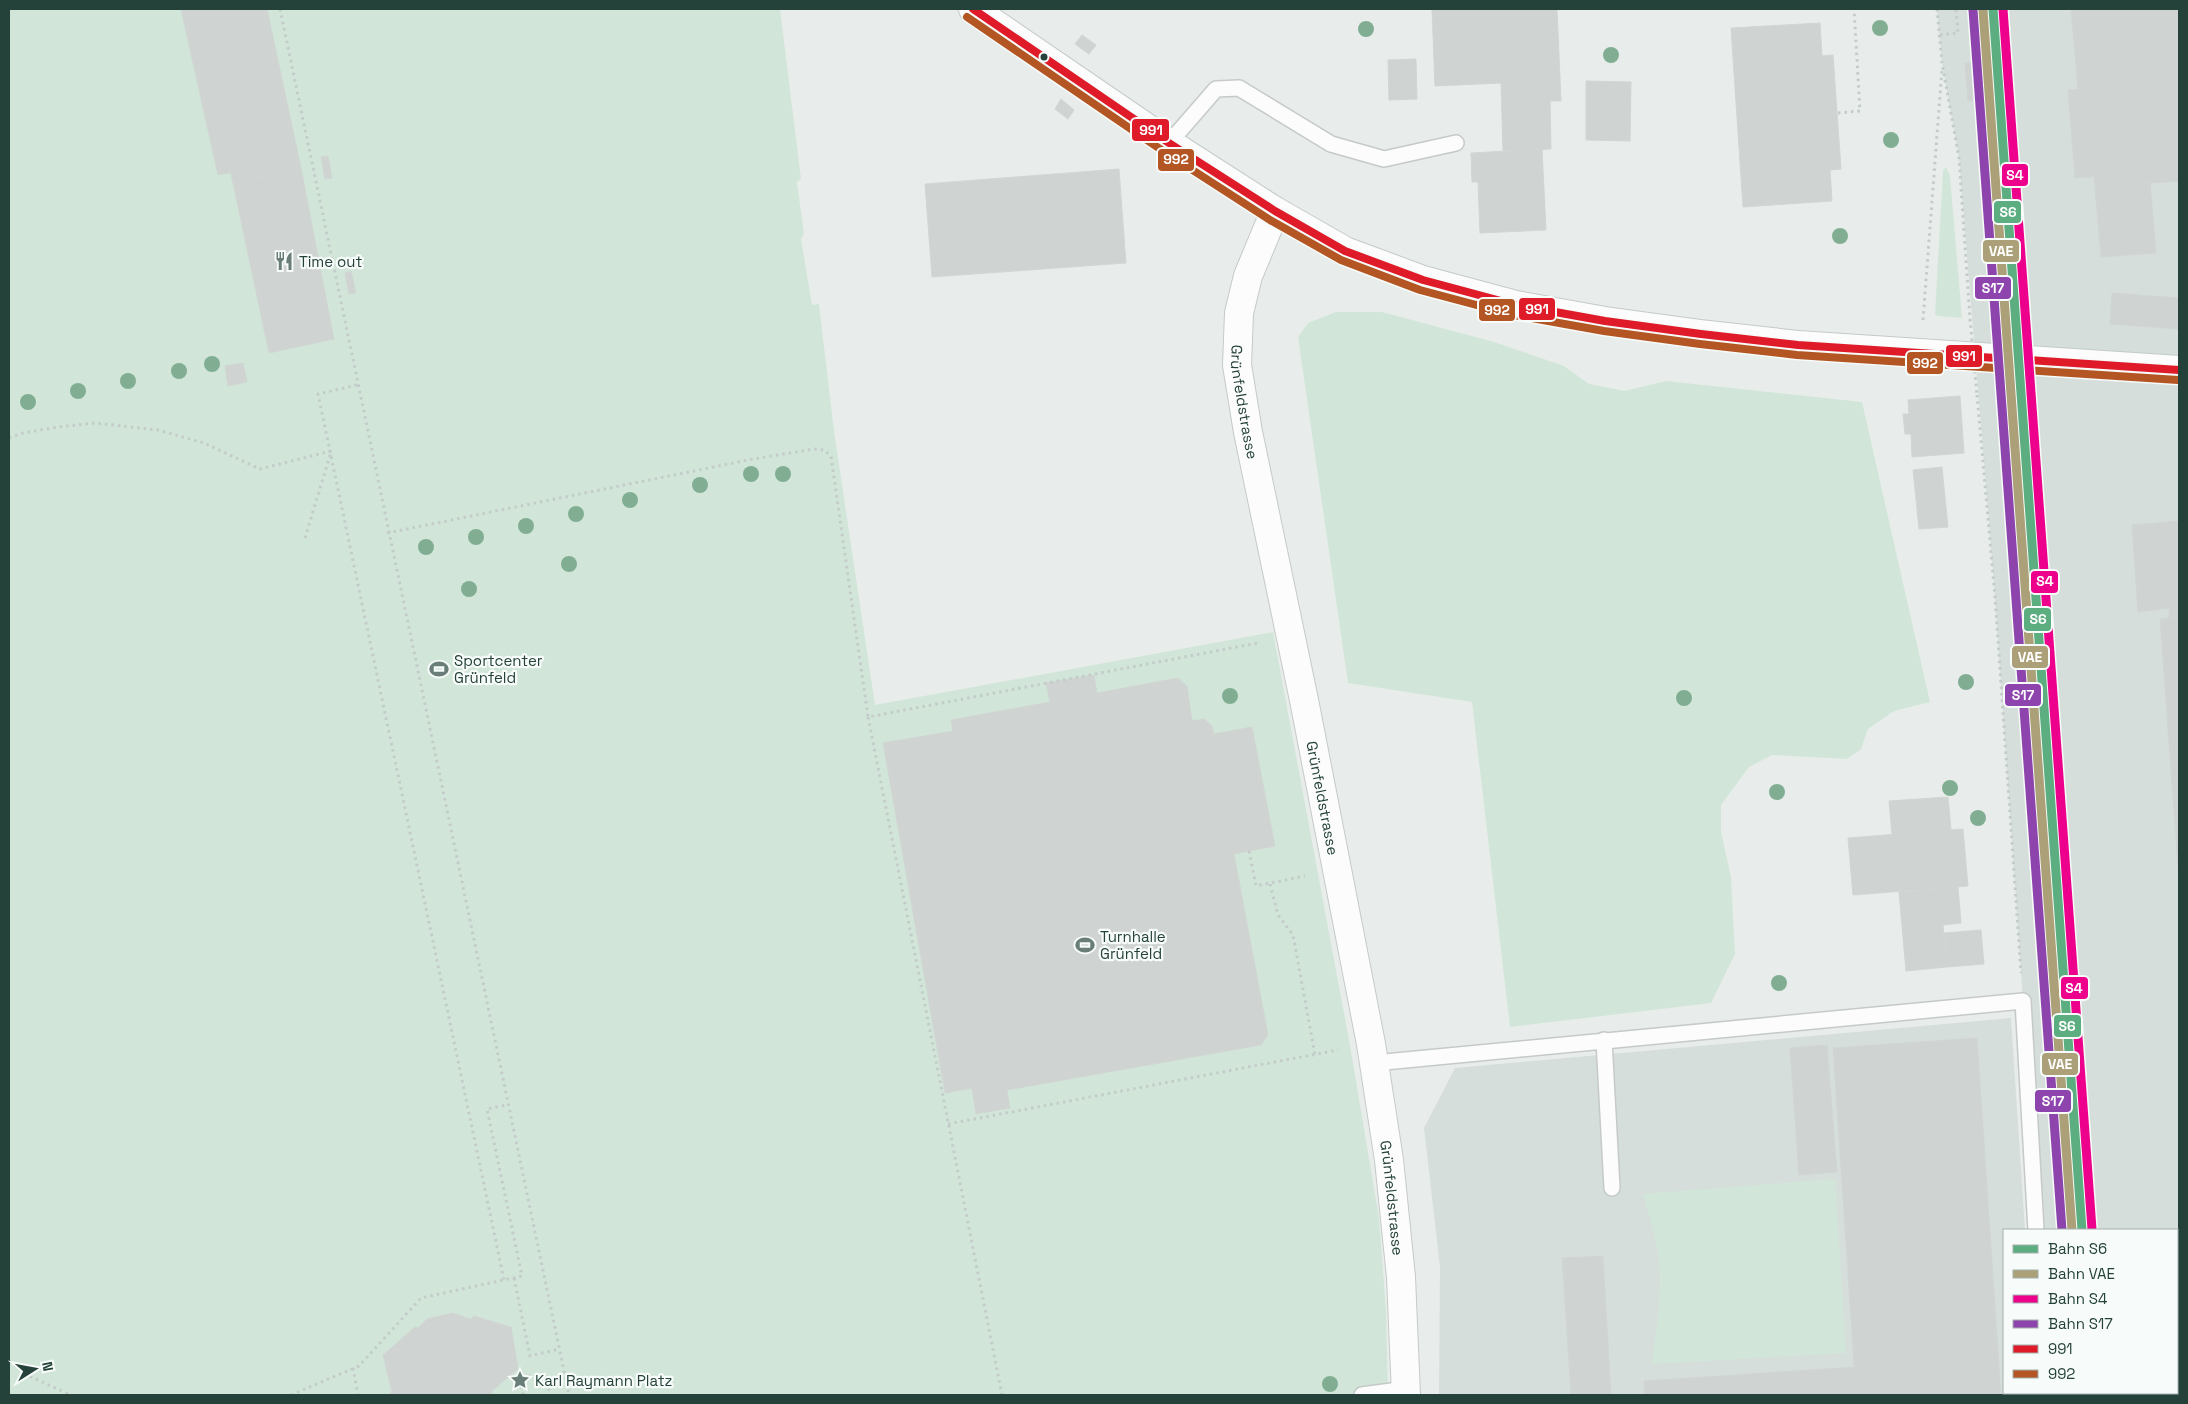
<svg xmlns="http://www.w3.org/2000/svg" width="2188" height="1404" font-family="'Space Grotesk',sans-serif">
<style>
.built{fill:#d6dedb}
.green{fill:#d1e6d8}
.building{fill:#cfd4d2;stroke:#d1d6d4}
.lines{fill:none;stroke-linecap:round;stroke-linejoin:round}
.lane-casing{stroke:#c5cac8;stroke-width:18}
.street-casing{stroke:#c5cac8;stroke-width:30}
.secondary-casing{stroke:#c3cbc8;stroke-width:30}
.path{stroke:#c3ccca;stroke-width:3;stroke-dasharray:2.5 4;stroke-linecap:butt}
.lane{stroke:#fcfcfc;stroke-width:15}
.street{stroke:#fcfcfc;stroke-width:28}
.secondary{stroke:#fcfcfc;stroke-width:28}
.path-bridge{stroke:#c3ccca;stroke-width:3;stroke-dasharray:2.5 4;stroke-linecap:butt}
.bus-1-casing{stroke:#f7fbf9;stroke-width:11}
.bus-2-casing{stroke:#f7fbf9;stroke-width:11}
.bus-1{stroke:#df1b2a;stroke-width:8}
.bus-2{stroke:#b35624;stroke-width:8}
.rail-1-casing{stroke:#f7fbf9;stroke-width:12}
.rail-2-casing{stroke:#f7fbf9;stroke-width:12}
.rail-3-casing{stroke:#f7fbf9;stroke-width:12}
.rail-4-casing{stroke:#f7fbf9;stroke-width:12}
.rail-1{stroke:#5cae80;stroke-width:9}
.rail-2{stroke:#aca079;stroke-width:9}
.rail-3{stroke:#ec008c;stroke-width:9}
.rail-4{stroke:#8e44ad;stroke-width:9}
.tree{fill:#81ae93}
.bus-dot{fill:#24423a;stroke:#f7fbf9;stroke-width:2}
.labels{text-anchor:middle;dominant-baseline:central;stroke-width:4.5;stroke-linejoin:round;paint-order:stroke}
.poi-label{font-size:15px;fill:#24423a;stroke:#f7fbf9;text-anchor:start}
.street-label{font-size:15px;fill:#24423a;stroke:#f7fbf9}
.line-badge{stroke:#f7fbf9;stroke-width:2}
.badge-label{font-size:14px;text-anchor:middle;font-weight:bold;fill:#fff}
</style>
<rect width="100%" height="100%" fill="#e8edeb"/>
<g class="built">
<polygon points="1937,9 2179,9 2179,1395 2045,1395 2045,1393 2177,1393 2177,1230 2036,1230 2024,1016 1995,597 1959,158 1942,63"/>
<polygon points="2011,1018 2025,1230 2004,1230 2004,1393 2035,1393 2035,1395 1439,1395 1440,1267 1424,1128 1455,1068"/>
</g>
<g class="green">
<polygon points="9,9 780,9 801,179 797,182 804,234 801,239 812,305 819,304 834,431 875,705 1273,632 1351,1051 1379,1218 1386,1311 1388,1395 9,1395"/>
<polygon points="1946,167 1950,176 1962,318 1938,316 1935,314 1943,171"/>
<polygon points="1336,312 1382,312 1494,342 1564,366 1589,384 1625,391 1666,381 1862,402 1930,702 1894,711 1868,729 1861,749 1847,759 1772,755 1749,767 1721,805 1721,832 1731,877 1735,954 1711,1003 1510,1027 1472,702 1348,683 1298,337 1308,323"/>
<path d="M1835,1179L1846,1353L1652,1364C1656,1333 1661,1301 1660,1270C1659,1245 1650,1219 1643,1194Z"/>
</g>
<g class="building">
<polygon points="181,9 246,9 277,164 218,175"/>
<polygon points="196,9 267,9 301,168 233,183"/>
<polygon points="1432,9 1557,9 1561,101 1550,101 1551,149 1503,151 1501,83 1435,86"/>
<polygon points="2071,9 2179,9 2179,82 2078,89"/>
<polygon points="1820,23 1822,56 1833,55 1841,169 1830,170 1832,201 1743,207 1731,28"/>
<polygon points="1082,35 1096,45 1089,54 1075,44"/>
<polygon points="1416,59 1417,99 1389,100 1388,60"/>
<polygon points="1979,62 1983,100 1968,101 1965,63"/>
<polygon points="1586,81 1631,82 1630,141 1586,140"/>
<polygon points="2179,82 2179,170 2165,172 2166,182 2131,184 2130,174 2075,178 2068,90"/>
<polygon points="1061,99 1074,110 1068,119 1055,109"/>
<polygon points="1542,149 1546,230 1480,233 1478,182 1472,182 1471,153"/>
<polygon points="328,156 332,178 325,179 321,157"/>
<polygon points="301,168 334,339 269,353 233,183"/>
<polygon points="1119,169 1126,263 932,277 925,184"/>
<polygon points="2179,170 2179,181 2166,182 2165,172"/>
<polygon points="2130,174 2131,184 2150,183 2156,253 2101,257 2094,177"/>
<polygon points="351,271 356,293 349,294 345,273"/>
<polygon points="2112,293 2179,298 2179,329 2110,324"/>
<polygon points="243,363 247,382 228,386 225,366"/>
<polygon points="1960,396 1964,453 1912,457 1911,434 1905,434 1903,414 1909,414 1908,400"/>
<polygon points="1942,467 1948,527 1919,529 1913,470"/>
<polygon points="2179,521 2179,618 2169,618 2169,608 2138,612 2132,525"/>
<polygon points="2169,618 2179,618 2179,881 2160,619"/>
<polygon points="1094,675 1097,693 1178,678 1187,686 1192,721 1204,719 1212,726 1214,734 1252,727 1275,846 1234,854 1268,1035 1261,1045 1007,1090 1010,1108 976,1114 972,1088 945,1093 883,743 953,731 951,720 1050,702 1046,683"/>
<polygon points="1948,797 1951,830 1892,835 1889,801"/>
<polygon points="1963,829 1968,886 1853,895 1848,838"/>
<polygon points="1958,887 1961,923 1943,925 1947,967 1906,971 1899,892"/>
<polygon points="1981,930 1984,964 1947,967 1944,933"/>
<polygon points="1977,1038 2001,1395 1856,1395 1833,1048"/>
<polygon points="1827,1045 1837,1172 1799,1175 1790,1048"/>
<polygon points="2177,1237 2179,1237 2179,1341 2177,1308"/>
<polygon points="1603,1256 1611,1395 1571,1395 1562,1258"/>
<polygon points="453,1313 470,1319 449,1338 418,1328 427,1319"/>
<polygon points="474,1316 511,1327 518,1369 492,1391 492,1395 388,1395 392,1392 383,1355 415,1327 449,1338"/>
<polygon points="1854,1367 1856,1395 1645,1395 1644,1381"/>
</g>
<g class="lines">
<g class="lane-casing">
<g id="lane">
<polyline points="1169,143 1216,89 1239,88 1331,144 1384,159 1456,143"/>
<polyline points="1604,1040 1612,1188"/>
<polyline points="1374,1063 2023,1001 2036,1230"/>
<polyline points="2046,1393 2046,1395"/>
<polyline points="1362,1395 1406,1389"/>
</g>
</g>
<g class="street-casing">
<g id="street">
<path id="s1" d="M1275,211L1248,276L1239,313L1237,365L1248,432L1304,700L1371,1044L1389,1160L1401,1277L1406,1395"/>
</g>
</g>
<g class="secondary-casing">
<polyline id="secondary" points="973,9 1169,143 1275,211 1345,251 1423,280 1516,305 1605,321 1701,334 1798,345 2179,370"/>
</g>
<g class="path">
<polyline points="280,9 569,1395"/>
<polyline points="1937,9 1942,63 1959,158 1970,319"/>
<polyline points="1940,35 1958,33 1956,9"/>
<polyline points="1838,113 1860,111 1854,9"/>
<polyline points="1923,320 1942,69"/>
<polyline points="357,385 318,394 504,1280"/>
<polyline points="1977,395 1995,597 2021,973"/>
<polyline points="9,438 23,433 58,427 95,423 158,430 204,443 260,469 331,451"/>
<polyline points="387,533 753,459 814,449 824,450 831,456 868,717 1258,643"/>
<polyline points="305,538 331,452"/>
<polyline points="868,717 1002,1395"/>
<polyline points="1249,851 1256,886 1305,876"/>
<polyline points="1270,884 1278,915 1293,935 1315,1055"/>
<polyline points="948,1124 1338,1050"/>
<polyline points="514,1278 530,1356 559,1349"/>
<polyline points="9,1361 31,1377 71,1395"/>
<polyline points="353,1368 358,1395"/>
<polyline points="291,1395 359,1366 421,1298 522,1276 487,1109 507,1105"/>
<polyline points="523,1395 520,1378 545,1373 550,1395"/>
</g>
<use href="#lane" class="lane"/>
<use href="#street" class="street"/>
<use href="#secondary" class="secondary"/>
<polyline class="path-bridge" points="1970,319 1977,395"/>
<g class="bus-1-casing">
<polyline id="bus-1" points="973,9 1169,143 1275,211 1345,251 1423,280 1516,305 1605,321 1701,334 1798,345 2179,370"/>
</g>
<g class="bus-2-casing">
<polyline id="bus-2" points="967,17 1163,151 1270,220 1341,260 1420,290 1514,315 1604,331 1700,344 1797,355 2178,380"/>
</g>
<use href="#bus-1" class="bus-1"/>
<use href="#bus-2" class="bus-2"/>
<g class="rail-1-casing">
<polyline id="rail-1" points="1993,9 2082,1230"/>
</g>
<g class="rail-2-casing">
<polyline id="rail-2" points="1983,10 2072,1230"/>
</g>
<g class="rail-3-casing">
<polyline id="rail-3" points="2003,9 2092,1229"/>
</g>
<g class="rail-4-casing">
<polyline id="rail-4" points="1973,10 2062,1230"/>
</g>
<use href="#rail-1" class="rail-1"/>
<use href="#rail-2" class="rail-2"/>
<use href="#rail-3" class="rail-3"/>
<use href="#rail-4" class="rail-4"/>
</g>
<g class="tree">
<circle cx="1880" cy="28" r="8"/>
<circle cx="1366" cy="29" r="8"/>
<circle cx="1611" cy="55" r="8"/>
<circle cx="1891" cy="140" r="8"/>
<circle cx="1840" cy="236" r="8"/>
<circle cx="212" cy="364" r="8"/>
<circle cx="179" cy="371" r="8"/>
<circle cx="128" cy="381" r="8"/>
<circle cx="78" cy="391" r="8"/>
<circle cx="28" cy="402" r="8"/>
<circle cx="751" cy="474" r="8"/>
<circle cx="783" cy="474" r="8"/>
<circle cx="700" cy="485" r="8"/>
<circle cx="630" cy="500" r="8"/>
<circle cx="576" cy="514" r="8"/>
<circle cx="526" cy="526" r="8"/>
<circle cx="476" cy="537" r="8"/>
<circle cx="426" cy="547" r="8"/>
<circle cx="569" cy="564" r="8"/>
<circle cx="469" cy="589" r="8"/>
<circle cx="1966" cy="682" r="8"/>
<circle cx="1230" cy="696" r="8"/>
<circle cx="1684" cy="698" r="8"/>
<circle cx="1950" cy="788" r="8"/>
<circle cx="1777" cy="792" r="8"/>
<circle cx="1978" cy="818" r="8"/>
<circle cx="1779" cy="983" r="8"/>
<circle cx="1330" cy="1384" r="8"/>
</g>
<defs>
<g id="restaurant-bare" transform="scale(1.5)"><path d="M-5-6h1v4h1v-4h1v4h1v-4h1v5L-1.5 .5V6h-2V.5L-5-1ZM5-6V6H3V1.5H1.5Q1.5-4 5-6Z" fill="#697e78" stroke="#f7fbf9" stroke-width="2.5" paint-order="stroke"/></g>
<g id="stadium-bare" transform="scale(1.5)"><path d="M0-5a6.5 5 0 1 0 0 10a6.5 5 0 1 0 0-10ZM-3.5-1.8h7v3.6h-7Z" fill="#697e78" stroke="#f7fbf9" stroke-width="2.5" paint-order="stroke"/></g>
<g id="sight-bare" transform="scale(1.5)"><path d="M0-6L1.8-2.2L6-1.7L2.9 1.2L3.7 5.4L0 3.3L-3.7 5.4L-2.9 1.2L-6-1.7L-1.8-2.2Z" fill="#697e78" stroke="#f7fbf9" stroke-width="2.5" paint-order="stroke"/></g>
</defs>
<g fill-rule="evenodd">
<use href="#restaurant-bare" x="284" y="261"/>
<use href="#stadium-bare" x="439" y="669"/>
<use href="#stadium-bare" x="1085" y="945"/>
<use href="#sight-bare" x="520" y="1380"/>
</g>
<circle class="bus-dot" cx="1044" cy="57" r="4.5"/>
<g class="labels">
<g class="poi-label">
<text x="299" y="261">Time out</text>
<text x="454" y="660">Sportcenter<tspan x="454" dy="17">Grünfeld</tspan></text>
<text x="1100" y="936">Turnhalle<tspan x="1100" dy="17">Grünfeld</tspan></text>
<text x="535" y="1380">Karl Raymann Platz</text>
</g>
<g class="street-label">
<text stroke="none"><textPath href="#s1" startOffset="198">Grünfeldstrasse</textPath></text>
<text stroke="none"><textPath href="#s1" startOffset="602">Grünfeldstrasse</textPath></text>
<text stroke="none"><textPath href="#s1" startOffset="1008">Grünfeldstrasse</textPath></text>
</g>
</g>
<g class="line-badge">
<rect x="1131" y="118" width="39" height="24" rx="5" fill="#df1b2a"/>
<rect x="1157" y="148" width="38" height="24" rx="5" fill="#b35624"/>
<rect x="2001" y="163" width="28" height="24" rx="5" fill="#ec008c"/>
<rect x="1993" y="200" width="29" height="24" rx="5" fill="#5cae80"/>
<rect x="1982" y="239" width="38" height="24" rx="5" fill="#aca079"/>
<rect x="1974" y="276" width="38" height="24" rx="5" fill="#8e44ad"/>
<rect x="1518" y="297" width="38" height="24" rx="5" fill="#df1b2a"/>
<rect x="1478" y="298" width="38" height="24" rx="5" fill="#b35624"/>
<rect x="1945" y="344" width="38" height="24" rx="5" fill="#df1b2a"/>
<rect x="1906" y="351" width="38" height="24" rx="5" fill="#b35624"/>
<rect x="2030" y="570" width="29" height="24" rx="5" fill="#ec008c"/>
<rect x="2023" y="607" width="29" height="25" rx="5" fill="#5cae80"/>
<rect x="2011" y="645" width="38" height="24" rx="5" fill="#aca079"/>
<rect x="2004" y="683" width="38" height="24" rx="5" fill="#8e44ad"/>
<rect x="2060" y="976" width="29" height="24" rx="5" fill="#ec008c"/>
<rect x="2053" y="1014" width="29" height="24" rx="5" fill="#5cae80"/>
<rect x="2041" y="1052" width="38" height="24" rx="5" fill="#aca079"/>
<rect x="2034" y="1089" width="38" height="24" rx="5" fill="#8e44ad"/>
</g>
<g class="badge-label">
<text x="1151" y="135">991</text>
<text x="1176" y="164">992</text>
<text x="2015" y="180">S4</text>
<text x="2008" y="217">S6</text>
<text x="2001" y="256">VAE</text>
<text x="1993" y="293">S17</text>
<text x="1537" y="314">991</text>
<text x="1497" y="315">992</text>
<text x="1964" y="361">991</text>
<text x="1925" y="368">992</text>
<text x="2045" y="586">S4</text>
<text x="2038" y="624">S6</text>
<text x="2030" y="662">VAE</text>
<text x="2023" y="700">S17</text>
<text x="2074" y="993">S4</text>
<text x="2067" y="1031">S6</text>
<text x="2060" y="1069">VAE</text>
<text x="2053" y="1106">S17</text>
</g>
<rect width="2188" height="1404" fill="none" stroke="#24423a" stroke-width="20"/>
<rect x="2003" y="1229" width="175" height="165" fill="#f7fbf9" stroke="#a3b1ad"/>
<rect x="2013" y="1245" width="25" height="8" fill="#5cae80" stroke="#a3b1ad"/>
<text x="2048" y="1254" font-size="15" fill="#24423a">Bahn S6</text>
<rect x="2013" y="1270" width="25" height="8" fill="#aca079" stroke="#a3b1ad"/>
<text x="2048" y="1279" font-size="15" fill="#24423a">Bahn VAE</text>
<rect x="2013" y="1295" width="25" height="8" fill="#ec008c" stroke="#a3b1ad"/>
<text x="2048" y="1304" font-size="15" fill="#24423a">Bahn S4</text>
<rect x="2013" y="1320" width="25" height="8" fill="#8e44ad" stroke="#a3b1ad"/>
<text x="2048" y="1329" font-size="15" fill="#24423a">Bahn S17</text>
<rect x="2013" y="1345" width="25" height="8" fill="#df1b2a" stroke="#a3b1ad"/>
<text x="2048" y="1354" font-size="15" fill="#24423a">991</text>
<rect x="2013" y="1370" width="25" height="8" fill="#b35624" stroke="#a3b1ad"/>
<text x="2048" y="1379" font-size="15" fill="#24423a">992</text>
<g transform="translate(35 1369) rotate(79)" stroke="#f7fbf9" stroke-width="4" paint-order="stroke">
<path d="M0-4L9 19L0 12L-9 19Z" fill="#24423a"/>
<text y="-8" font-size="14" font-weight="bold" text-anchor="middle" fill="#24423a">N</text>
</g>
</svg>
